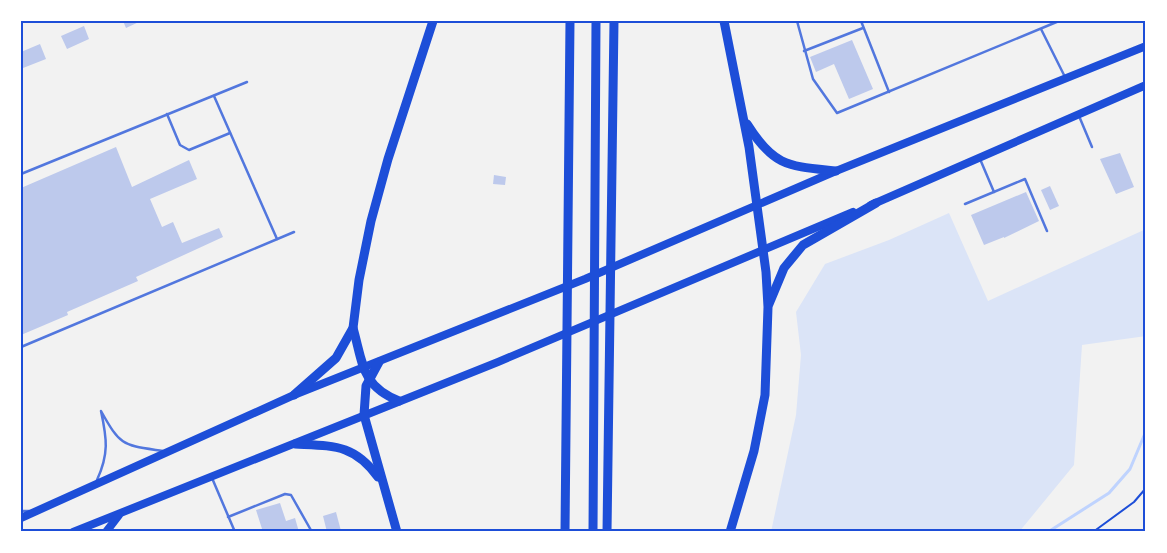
<svg xmlns="http://www.w3.org/2000/svg" width="1167" height="553" font-family="Lora,serif">
<style>
.green{fill:#dbe4f7}
.lines{fill:none;stroke-linecap:round;stroke-linejoin:round}
.stream{stroke:#bfd3fe;stroke-width:3}
.building{fill:#bdc9ec}
.path{stroke:#1d4ed8;stroke-width:2}
.service{stroke:#5277de;stroke-width:2.5}
.primary{stroke:#1d4ed8;stroke-width:8}
.motorway{stroke:#1d4ed8;stroke-width:9}
.neatline{fill:none;stroke:#1d4ed8;stroke-width:2}
</style>
<rect width="100%" height="100%" fill="#f2f2f2"/>
<polygon class="green" points="949,213 988,301 1146,229 1146,336 1082,345 1074,465 1019,532 771,532 796,415 801,355 796,312 825,264 889,240"/>
<g class="lines">
<polyline class="stream" points="1048,532 1109,493 1130,469 1146,431"/>
</g>
<g class="building">
<polygon points="123,21 141,21 126,28"/>
<polygon points="84,26 89,39 67,49 61,36"/>
<polygon points="852,40 873,89 849,99 834,64 816,72 810,57"/>
<polygon points="40,44 46,59 23,68 21,52"/>
<polygon points="116,147 132,187 189,160 197,179 150,199 162,227 173,222 182,243 219,228 223,237 136,277 138,281 67,312 68,315 21,335 21,188"/>
<polygon points="1120,153 1134,187 1116,194 1100,159"/>
<polygon points="494,175 506,177 505,185 493,184"/>
<polygon points="1050,186 1059,206 1050,210 1041,190"/>
<polygon points="1026,192 1039,221 1004,238 1004,237 984,245 971,215"/>
<polygon points="280,503 286,521 295,518 299,532 263,532 256,510"/>
<polygon points="336,512 341,531 327,532 323,516"/>
</g>
<g class="lines">
<polyline class="path" points="1093,532 1134,502 1146,488"/>
<g class="service">
<polyline points="797,21 813,79 837,113 1059,21"/>
<polyline points="861,21 889,92"/>
<polyline points="1041,29 1065,77"/>
<polyline points="804,51 863,28"/>
<polyline points="214,96 277,239"/>
<polyline points="167,114 180,145 189,150 230,133"/>
<polyline points="1079,116 1092,147"/>
<polyline points="980,159 994,192"/>
<polyline points="21,174 247,82"/>
<polyline points="965,204 1025,179 1047,231"/>
<polyline points="21,347 294,232"/>
<polyline points="212,478 235,532"/>
<path d="M97,480C109,454 107,439 101,411C121,447 123,445 163,451"/>
<polyline points="21,511 29,511"/>
<polyline points="228,517 285,494 291,495 312,532"/>
</g>
<g class="primary">
<polyline points="871,205 1146,85"/>
<polyline points="21,518 294,395 585,279 836,171 1146,46"/>
<polyline points="73,532 498,362 853,212"/>
<polyline points="106,532 119,515"/>
</g>
<g class="motorway">
<polyline points="724,21 749,147 766,272 768,307 765,395 754,451 730,532"/>
<path d="M747,124C774,167 788,166 836,171"/>
<polyline points="769,304 784,268 803,245 876,203"/>
<path d="M353,328C363,363 361,386 399,401"/>
<polyline points="379,362 366,386 364,415 397,532"/>
<polyline points="294,395 336,358 353,328 359,280 371,221 388,159 433,21"/>
<path d="M295,444C334,446 354,444 378,477"/>
<polyline points="565,532 570,21"/>
<polyline points="593,532 596,21"/>
<polyline points="607,532 614,21"/>
</g>
</g>
<rect width="1167" height="553" fill="none" stroke="#ffffff" stroke-width="45"/>
<rect x="22" y="22" width="1122" height="508" class="neatline"/>
</svg>
